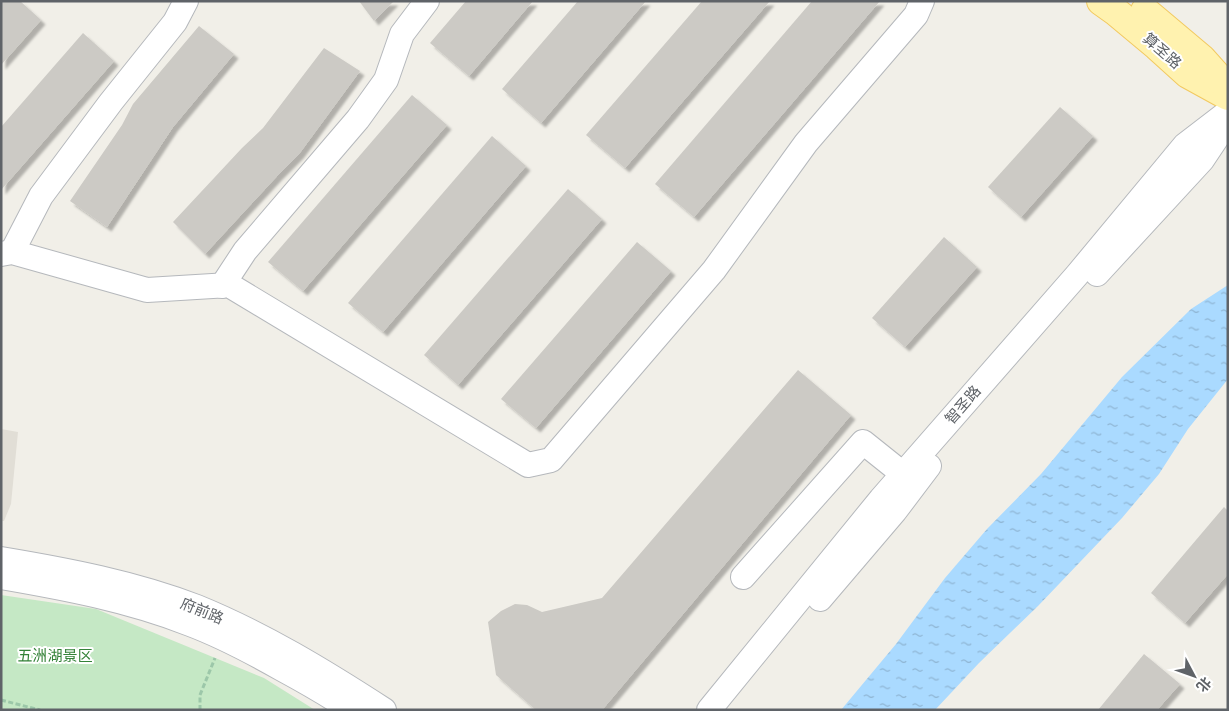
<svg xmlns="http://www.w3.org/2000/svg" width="1229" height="711" font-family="'Fira Sans','Noto Sans SC',sans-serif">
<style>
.education{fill:#e1ded6}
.park{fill:#c5e8c5}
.water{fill:url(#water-ripples)}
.building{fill:#cccac5;filter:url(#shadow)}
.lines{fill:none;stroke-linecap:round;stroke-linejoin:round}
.minor-casing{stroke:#b5b8bc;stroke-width:26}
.major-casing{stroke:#f2c960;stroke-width:30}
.path{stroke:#9cc7a9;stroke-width:3;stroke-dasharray:5 2.5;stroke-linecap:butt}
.minor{stroke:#fff;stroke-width:24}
.major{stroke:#fff2af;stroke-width:28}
.labels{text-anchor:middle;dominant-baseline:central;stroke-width:4;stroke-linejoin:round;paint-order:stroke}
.street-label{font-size:15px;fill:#5f6368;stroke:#fff}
.park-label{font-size:15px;fill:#348238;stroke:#fff}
</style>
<defs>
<pattern id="water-ripples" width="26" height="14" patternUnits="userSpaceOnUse" patternTransform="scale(1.25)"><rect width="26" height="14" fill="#aadaff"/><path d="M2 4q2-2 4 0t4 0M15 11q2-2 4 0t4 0" fill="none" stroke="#8eb4d2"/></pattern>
<filter id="shadow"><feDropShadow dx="4.5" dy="4.5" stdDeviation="1" flood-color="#0004"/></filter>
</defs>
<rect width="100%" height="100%" fill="#f1efe8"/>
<polygon class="education" points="1,429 18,432 11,504 4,521 1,521"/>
<polygon class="park" points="1,595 96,609 264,678 315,710 1,710"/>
<polygon class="water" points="1228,285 1228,379 1188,429 1159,474 1122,518 1038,606 979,663 935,710 841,710 896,644 945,578 987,529 1041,474 1122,377 1191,309"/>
<g class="building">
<polygon points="1,1 20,1 41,20 1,65"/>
<polygon points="359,1 394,1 374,21"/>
<polygon points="466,1 533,1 469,76 430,43"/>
<polygon points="578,1 646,1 541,123 502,89"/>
<polygon points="702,1 770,1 625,168 586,135"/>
<polygon points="812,1 880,1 694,217 655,184"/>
<polygon points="199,26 234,54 173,127 107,227 70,201 122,125 133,104"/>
<polygon points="83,33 114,61 1,190 1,127"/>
<polygon points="324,48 360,71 299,154 278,175 205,254 173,222 242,148 263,128"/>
<polygon points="412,95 447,125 303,291 268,262"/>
<polygon points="1060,107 1093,136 1021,217 988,187"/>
<polygon points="492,136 526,166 383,332 348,303"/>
<polygon points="568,189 602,219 458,385 424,355"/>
<polygon points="944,237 977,267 905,347 872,318"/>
<polygon points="637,242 671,271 536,428 501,399"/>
<polygon points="798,370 851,415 602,710 536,710 496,675 488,622 501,611 515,604 527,605 542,612 602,598"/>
<polygon points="1224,507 1228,511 1228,574 1185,623 1151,593"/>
<polygon points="1144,654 1180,684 1157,710 1098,710"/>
</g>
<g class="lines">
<g class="minor-casing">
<g id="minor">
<polyline points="12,252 41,196 111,102 175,22 186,1"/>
<polyline points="1,254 12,252 147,290 229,285 528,465 551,460 714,270 806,143 916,15 922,1"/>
<polyline points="1097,274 1202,160 1228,121"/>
<polyline points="222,286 245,251 358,119 386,80 402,34 427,1"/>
<path d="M1,559C67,570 135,583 197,607C263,634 324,671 384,710"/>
<path d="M1,577C65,588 129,600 190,624C222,636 252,652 282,669C306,682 329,695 351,710"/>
<polyline points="743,577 863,442 903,474"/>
<polyline points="820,599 895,511 929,466"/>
<polyline points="709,710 881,499 1077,275 1185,145 1228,112"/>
</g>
</g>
<g class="major-casing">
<g id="major">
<polyline points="1101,1 1115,11 1157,46 1188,74 1228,96"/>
<polyline points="1145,11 1202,59 1227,87"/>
</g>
</g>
<g class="path">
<polyline points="1,700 40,710"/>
<polyline points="200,710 200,695 215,658"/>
</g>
<use href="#minor" class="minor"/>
<use href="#major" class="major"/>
</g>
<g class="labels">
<g class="street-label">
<text transform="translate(1162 51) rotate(41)">算圣路</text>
<text transform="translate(963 405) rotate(-49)">智圣路</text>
<text transform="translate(202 611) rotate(22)">府前路</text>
</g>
<g class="park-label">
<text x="55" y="656">五洲湖景区</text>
</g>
</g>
<rect width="1229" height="711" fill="none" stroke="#5f6368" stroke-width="5"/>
<g transform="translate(1194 676) rotate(131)" stroke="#ffffff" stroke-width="4" paint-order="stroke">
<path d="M0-4L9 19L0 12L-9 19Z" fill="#5f6368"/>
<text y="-8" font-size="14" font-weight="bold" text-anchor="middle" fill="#5f6368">北</text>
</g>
</svg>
